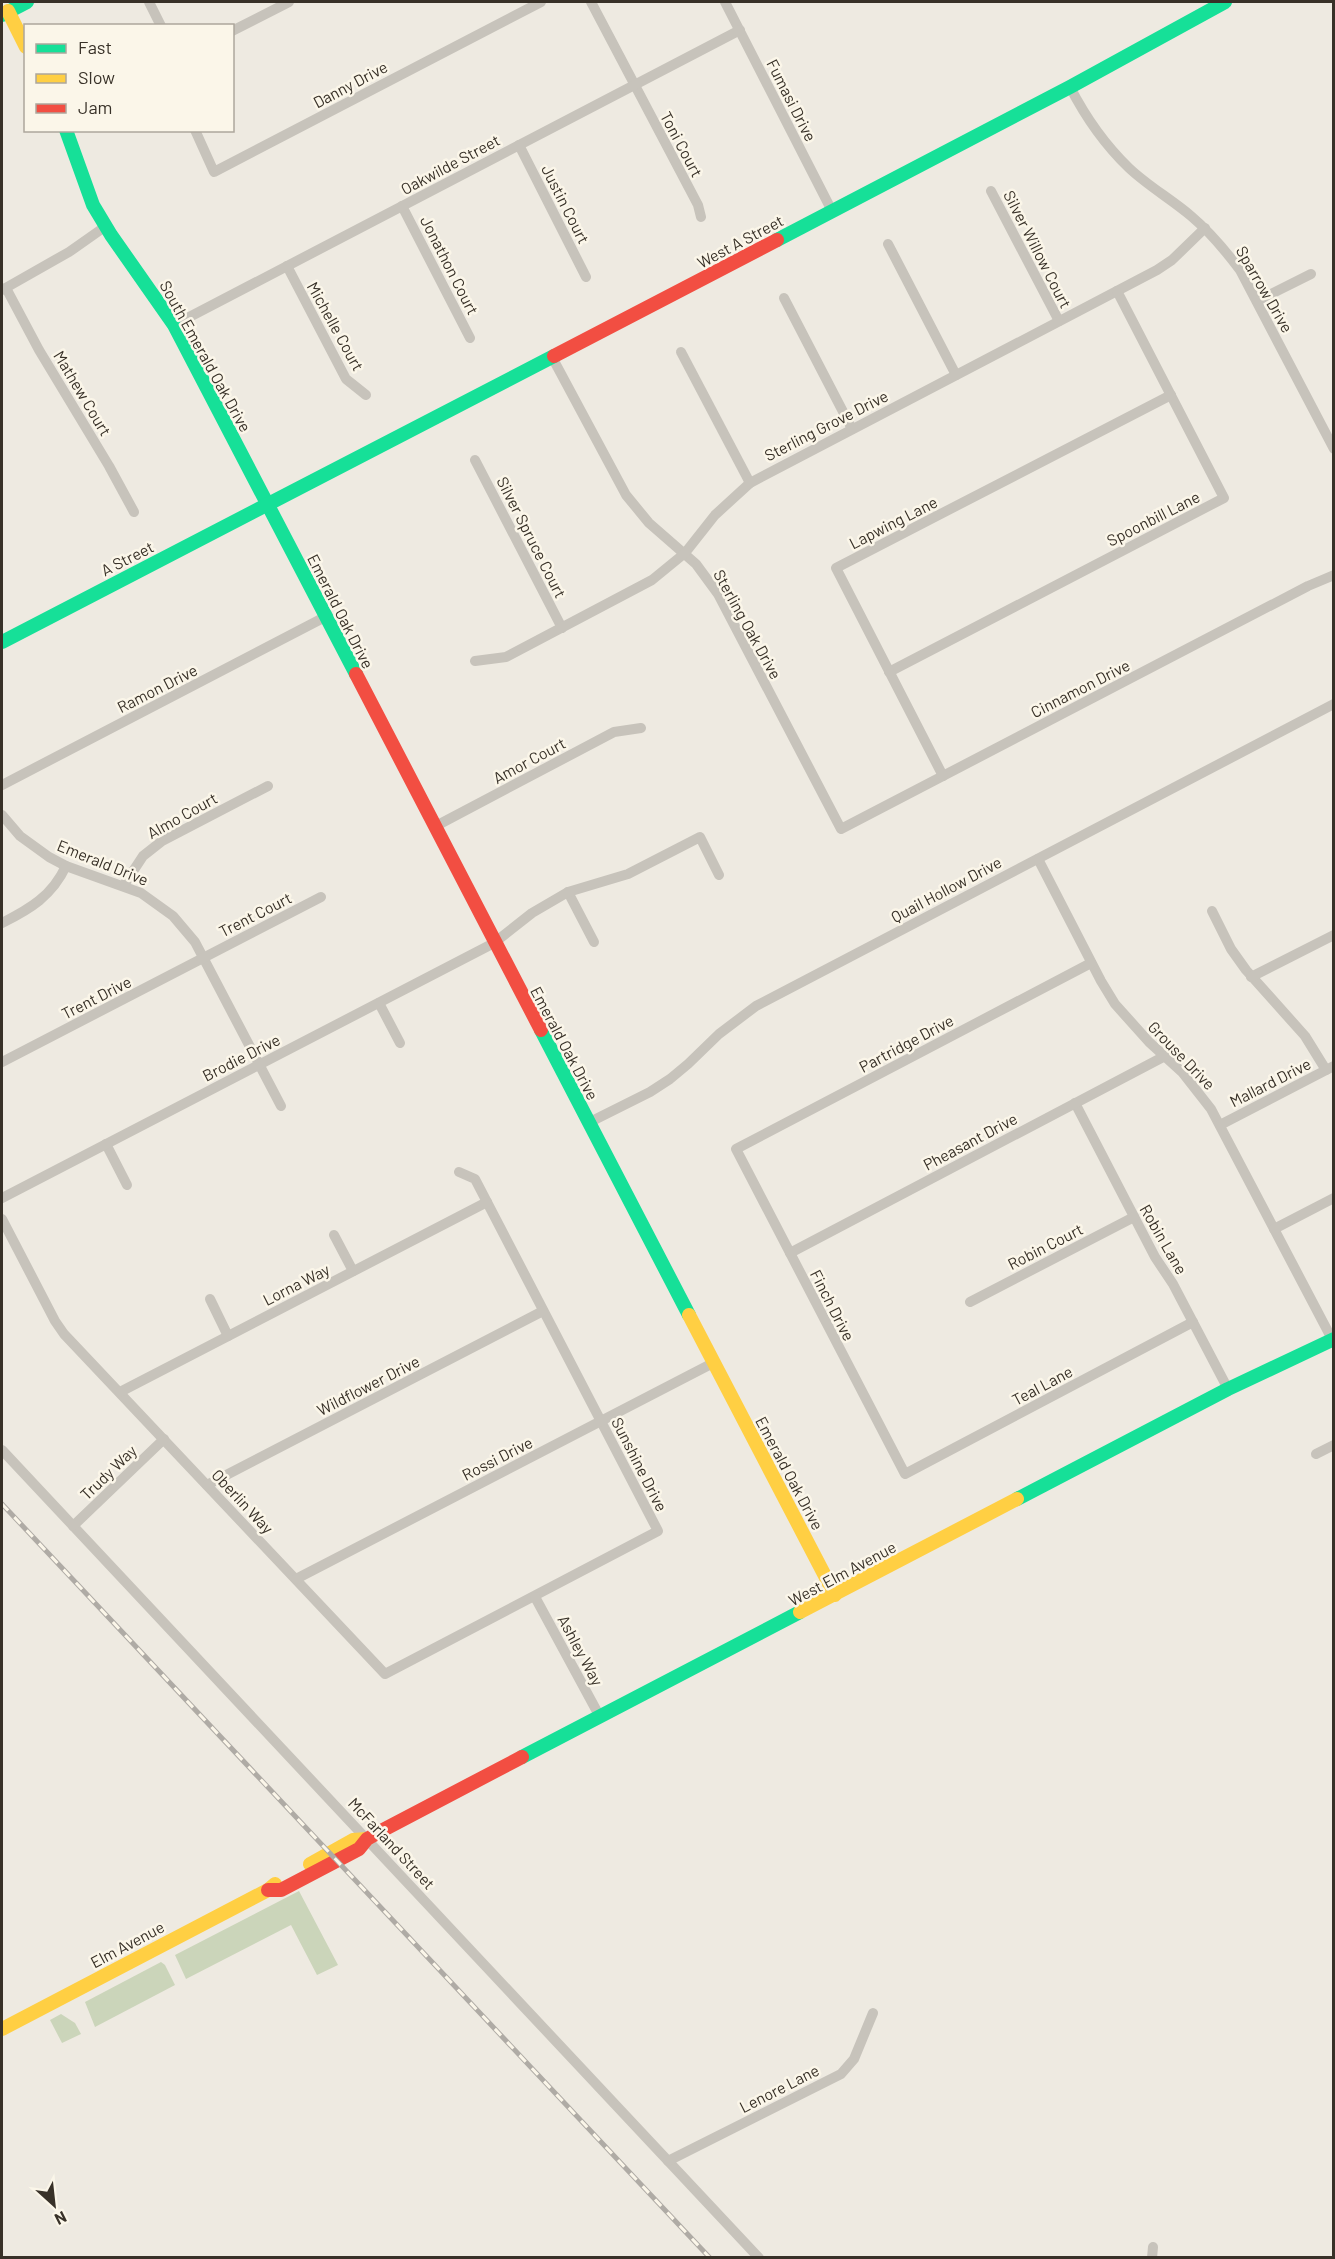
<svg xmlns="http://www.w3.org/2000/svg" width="1335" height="2259" font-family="Barlow,sans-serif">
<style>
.green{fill:#cbd5ba}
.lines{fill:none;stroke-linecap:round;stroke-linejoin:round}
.street{stroke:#c7c3bb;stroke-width:10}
.fast{stroke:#16e098;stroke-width:14}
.slow{stroke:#ffcf43;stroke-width:14}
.jam{stroke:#f24e42;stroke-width:14}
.rail-casing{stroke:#afaba5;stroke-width:5}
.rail{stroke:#fbf6e9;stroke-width:3;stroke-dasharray:9;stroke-linecap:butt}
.labels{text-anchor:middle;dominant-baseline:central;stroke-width:5;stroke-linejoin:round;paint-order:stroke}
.street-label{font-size:16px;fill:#383128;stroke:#fbf6e9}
</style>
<rect width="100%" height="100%" fill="#eeeae1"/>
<g class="green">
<polygon points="299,1891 338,1965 317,1975 291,1925 186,1979 175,1955"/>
<polygon points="161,1962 165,1965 175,1985 95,2027 85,2002"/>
<polygon points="61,2014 75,2023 81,2034 62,2043 50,2020"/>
</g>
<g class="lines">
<g class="street">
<polyline points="149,2 161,26"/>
<polyline points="591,2 698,205 701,217"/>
<polyline points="725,2 832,211"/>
<polyline points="232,31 289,2"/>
<path d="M1070,87C1086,118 1104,144 1129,168C1148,186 1171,199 1191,216C1210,232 1225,250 1240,270L1334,449"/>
<polyline points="195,130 214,172 541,2"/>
<polyline points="519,145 586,277"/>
<polyline points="991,191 1059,321"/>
<polyline points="402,206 470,338"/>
<polyline points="888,244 956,375"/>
<polyline points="287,266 346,379 366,395"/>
<polyline points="6,288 39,350 109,466 134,512"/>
<polyline points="2,290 69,252 106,226"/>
<polyline points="784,298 852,429"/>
<polyline points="1257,301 1311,274"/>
<polyline points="174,325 740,30"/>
<polyline points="681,352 750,483"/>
<polyline points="552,357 626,495 649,523 696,564 718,594 841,829 1308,586 1334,575"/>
<polyline points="475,460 562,628"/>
<polyline points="475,661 506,657 652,580 685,553 715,515 750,483 1157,270 1172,260 1205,228"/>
<polyline points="889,672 1224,498 1117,291"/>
<polyline points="943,776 836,568 1171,395"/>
<polyline points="2,785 325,617"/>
<polyline points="2,815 20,836 49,857 66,866 141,893 173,916 195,942 281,1106"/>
<polyline points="434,827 614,732 641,728"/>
<polyline points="1038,859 1101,981 1115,1004 1149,1042 1182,1072 1211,1109 1334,1343"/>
<polyline points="124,885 143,856 162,841 268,786"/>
<polyline points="568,892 594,942"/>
<polyline points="1212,911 1231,949 1246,970 1305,1036 1326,1070"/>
<path d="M2,923C30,909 52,896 66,866"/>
<polyline points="1091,963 736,1149 905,1474 1193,1322"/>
<polyline points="1251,977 1334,935"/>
<polyline points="379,1003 400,1043"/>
<polyline points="2,1062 321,897"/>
<polyline points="1075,1103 1155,1257 1173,1284 1228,1389"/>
<polyline points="588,1123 650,1092 670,1079 688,1064 719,1034 756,1006 1334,704"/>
<polyline points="1220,1125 1334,1066"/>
<polyline points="106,1144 127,1185"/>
<polyline points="2,1198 494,943 532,913 568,892 628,874 700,837 719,875"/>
<polyline points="2,1219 55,1321 64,1334 385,1674 658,1531 475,1179 459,1172"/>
<polyline points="1274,1229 1334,1198"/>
<polyline points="334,1235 353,1271"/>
<polyline points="790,1253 1165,1056"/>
<polyline points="210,1299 228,1336"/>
<polyline points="970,1302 1134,1217"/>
<polyline points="120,1392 487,1202"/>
<polyline points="2,1450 759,2258"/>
<polyline points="1316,1454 1334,1445"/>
<polyline points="207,1485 543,1311"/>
<polyline points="73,1526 164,1439"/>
<polyline points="296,1579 713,1363"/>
<polyline points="535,1597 600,1717"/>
<polyline points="668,2161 841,2074 854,2059 873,2013"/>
<polyline points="1152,2258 1153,2247"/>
</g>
<g class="fast">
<polyline points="2,15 27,2"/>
<polyline points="66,130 93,205 111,235 174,325 356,674"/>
<polyline points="777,240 1070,87 1225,2"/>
<polyline points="2,642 554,356"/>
<polyline points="541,1030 689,1315"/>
<polyline points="1017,1499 1228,1389 1334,1339"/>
<polyline points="522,1757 800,1612"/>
</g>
<g class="slow">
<polyline points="8,11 26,47"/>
<polyline points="689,1315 835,1595"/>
<polyline points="800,1612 1017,1499"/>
<polyline points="310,1864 353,1840 367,1839"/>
<polyline points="2,2029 268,1890 275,1884"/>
</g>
<g class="jam">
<polyline points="554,356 777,240"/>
<polyline points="356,674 541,1030"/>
<polyline points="268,1890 281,1890 359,1849 367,1839 383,1830 522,1757"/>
</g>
<g class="rail-casing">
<polyline id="rail" points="2,1504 710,2258"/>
</g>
<use href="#rail" class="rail"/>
</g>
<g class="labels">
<g class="street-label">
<text transform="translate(350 84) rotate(-28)">Danny Drive</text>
<text transform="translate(792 100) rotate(63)">Fumasi Drive</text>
<text transform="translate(682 144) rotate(62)">Toni Court</text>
<text transform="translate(450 164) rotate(-28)">Oakwilde Street</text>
<text transform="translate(566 204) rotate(63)">Justin Court</text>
<text transform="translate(740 241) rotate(-28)">West A Street</text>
<text transform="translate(1038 249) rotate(63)">Silver Willow Court</text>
<text transform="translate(450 265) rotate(63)">Jonathon Court</text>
<text transform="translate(1265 289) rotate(60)">Sparrow Drive</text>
<text transform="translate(336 326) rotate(61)">Michelle Court</text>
<text transform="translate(206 356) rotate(61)">South Emerald Oak Drive</text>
<text transform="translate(83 393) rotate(59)">Mathew Court</text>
<text transform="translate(826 425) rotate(-27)">Sterling Grove Drive</text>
<text transform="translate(1153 518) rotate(-27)">Spoonbill Lane</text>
<text transform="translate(893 522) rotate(-27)">Lapwing Lane</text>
<text transform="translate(532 537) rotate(63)">Silver Spruce Court</text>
<text transform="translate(127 558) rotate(-27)">A Street</text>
<text transform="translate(341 611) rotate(63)">Emerald Oak Drive</text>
<text transform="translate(748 624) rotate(61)">Sterling Oak Drive</text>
<text transform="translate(157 688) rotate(-27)">Ramon Drive</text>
<text transform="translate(1080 688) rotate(-27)">Cinnamon Drive</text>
<text transform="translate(529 760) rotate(-28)">Amor Court</text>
<text transform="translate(182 815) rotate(-29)">Almo Court</text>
<text transform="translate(103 862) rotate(22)">Emerald Drive</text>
<text transform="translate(946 889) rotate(-28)">Quail Hollow Drive</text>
<text transform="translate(255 914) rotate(-27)">Trent Court</text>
<text transform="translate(96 997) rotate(-27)">Trent Drive</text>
<text transform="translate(565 1043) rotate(62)">Emerald Oak Drive</text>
<text transform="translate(906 1043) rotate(-28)">Partridge Drive</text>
<text transform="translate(1182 1055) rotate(46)">Grouse Drive</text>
<text transform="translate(241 1057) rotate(-27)">Brodie Drive</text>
<text transform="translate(1270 1082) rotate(-27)">Mallard Drive</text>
<text transform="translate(970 1141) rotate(-28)">Pheasant Drive</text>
<text transform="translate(1164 1239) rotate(60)">Robin Lane</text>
<text transform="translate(1045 1246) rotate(-27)">Robin Court</text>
<text transform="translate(296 1284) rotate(-27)">Lorna Way</text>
<text transform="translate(833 1305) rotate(63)">Finch Drive</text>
<text transform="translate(368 1385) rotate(-27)">Wildflower Drive</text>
<text transform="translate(1042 1385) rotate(-28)">Teal Lane</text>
<text transform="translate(497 1458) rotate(-27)">Rossi Drive</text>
<text transform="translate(640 1464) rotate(63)">Sunshine Drive</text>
<text transform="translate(108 1472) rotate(-44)">Trudy Way</text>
<text transform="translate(790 1473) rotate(62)">Emerald Oak Drive</text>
<text transform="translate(243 1501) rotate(47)">Oberlin Way</text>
<text transform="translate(842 1573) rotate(-28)">West Elm Avenue</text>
<text transform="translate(581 1650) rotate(62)">Ashley Way</text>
<text transform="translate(392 1843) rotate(47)">McFarland Street</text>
<text transform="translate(127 1944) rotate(-28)">Elm Avenue</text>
<text transform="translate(779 2088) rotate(-27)">Lenore Lane</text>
</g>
</g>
<rect width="1335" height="2259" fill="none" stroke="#383128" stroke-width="6"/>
<rect x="24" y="24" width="210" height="108" fill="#fbf6e9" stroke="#ada79c" stroke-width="1.5"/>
<rect x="36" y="44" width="30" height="9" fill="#16e098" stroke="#ada79c" stroke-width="1.5"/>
<text x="78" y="54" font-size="18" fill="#383128">Fast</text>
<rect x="36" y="74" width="30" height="9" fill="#ffcf43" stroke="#ada79c" stroke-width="1.5"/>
<text x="78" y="84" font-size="18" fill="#383128">Slow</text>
<rect x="36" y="104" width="30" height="9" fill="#f24e42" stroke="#ada79c" stroke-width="1.5"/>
<text x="78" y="114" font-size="18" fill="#383128">Jam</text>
<g transform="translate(54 2205) rotate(153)" stroke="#fbf6e9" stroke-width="4.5" paint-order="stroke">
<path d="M0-4.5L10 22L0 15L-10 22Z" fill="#383128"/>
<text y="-9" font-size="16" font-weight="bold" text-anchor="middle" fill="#383128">N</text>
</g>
</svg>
